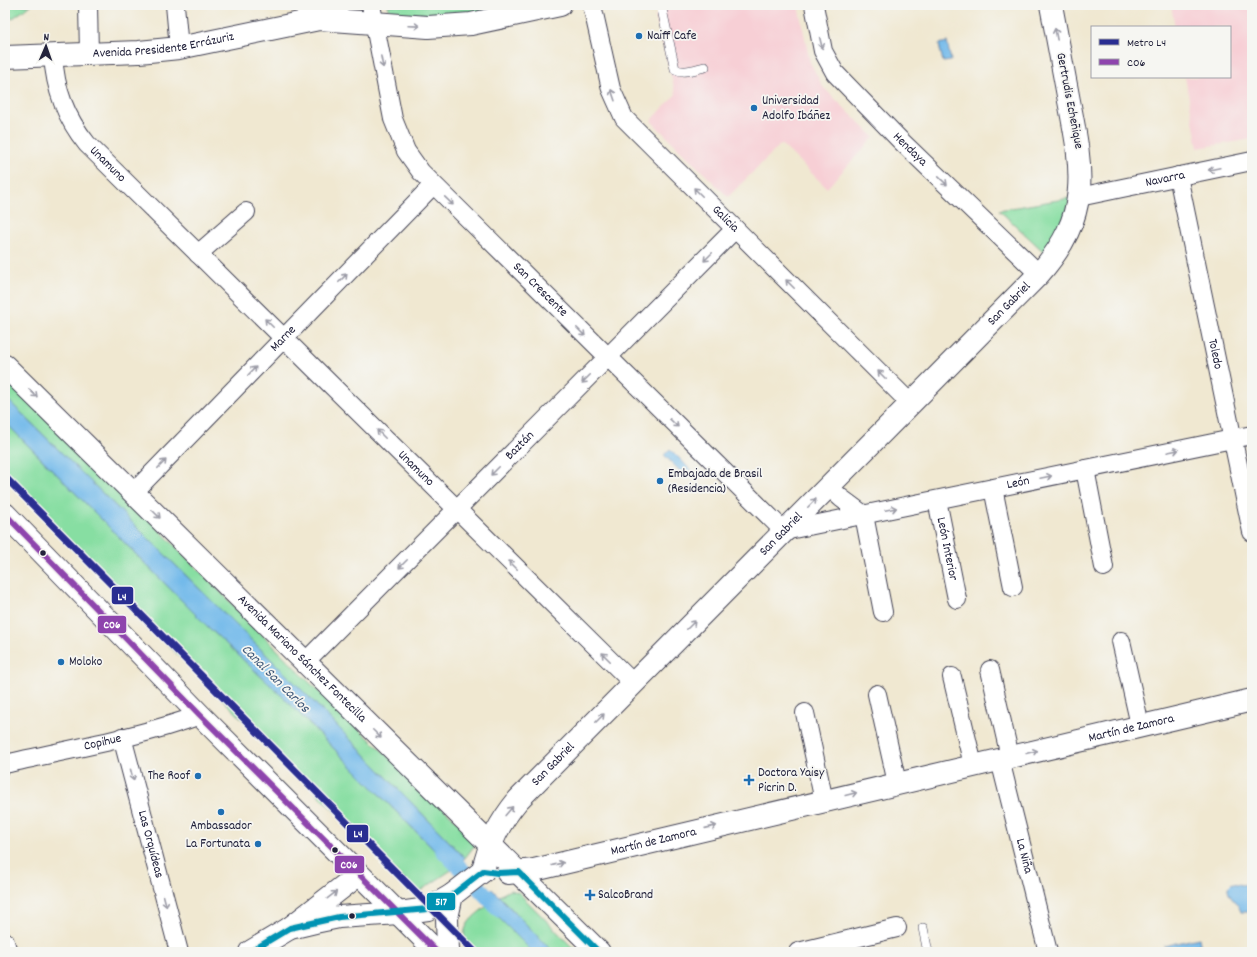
<svg xmlns="http://www.w3.org/2000/svg" width="1257" height="957" font-family="Dekko,sans-serif">
<style>
.built{fill:#f7cfd5}
.green{fill:#87dea2;stroke:#54806e}
.water{fill:#73baea;stroke:#4a6e92}
.lines{fill:none;stroke-linecap:round;stroke-linejoin:round}
.canal{stroke:#73baea;stroke-width:16}
.service-casing{stroke:#414052;stroke-width:10}
.minor-casing{stroke:#414052;stroke-width:20}
.tertiary-casing{stroke:#414052;stroke-width:24}
.secondary-casing{stroke:#414052;stroke-width:24}
.service{stroke:#fff;stroke-width:9}
.minor{stroke:#fff;stroke-width:18}
.tertiary{stroke:#fff;stroke-width:22}
.secondary{stroke:#fff;stroke-width:22}
.bus-1-casing{stroke:#f6f6f2;stroke-width:9}
.bus-2-casing{stroke:#f6f6f2;stroke-width:9}
.bus-1{stroke:#8e44ad;stroke-width:6}
.bus-2{stroke:#0093b3;stroke-width:6}
.metro-1-casing{stroke:#f6f6f2;stroke-width:10}
.metro-1{stroke:#292d91;stroke-width:7}
.oneway{stroke:#9c9ca7}
.poi-dot{fill:#1f6fb2;stroke:#f6f6f2;stroke-width:1.5}
.bus-dot{fill:#22223b;stroke:#f6f6f2;stroke-width:1.5}
.labels{text-anchor:middle;dominant-baseline:central;stroke-width:3.5;stroke-linejoin:round;paint-order:stroke}
.poi-label{font-size:13px;fill:#22223b;stroke:#f6f6f2;text-anchor:start}
.street-label{font-size:13px;fill:#22223b;stroke:#f6f6f2}
.water-label{font-size:14px;font-style:italic;fill:#3e5778;stroke:#f6f6f2}
.line-badge{stroke:#f6f6f2;stroke-width:1.5}
.badge-label{font-size:11px;text-anchor:middle;font-weight:bold;fill:#fff}
</style>
<rect width="100%" height="100%" fill="#f6f6f2"/>
<filter id="ink" filterUnits="userSpaceOnUse"><feTurbulence type="fractalNoise" baseFrequency=".025" numOctaves="2"/><feDisplacementMap in="SourceGraphic" scale="8" xChannelSelector="R" yChannelSelector="G"/><feConvolveMatrix kernelMatrix="1 2 1 2 8 2 1 2 1" color-interpolation-filters="sRGB"/></filter>
<filter id="wash" filterUnits="userSpaceOnUse"><feTurbulence type="fractalNoise" baseFrequency=".012" numOctaves="4" result="noise"/><feDisplacementMap in="SourceGraphic" scale="16" xChannelSelector="R" yChannelSelector="G"/><feGaussianBlur stdDeviation="0.9" result="paint"/><feColorMatrix in="noise" values="0 0 0 0 0 0 0 0 0 0 0 0 0 0 0 0 0 1.4 0 .05"/><feComposite in="paint" operator="in"/></filter>
<g filter="url(#wash)">
<rect width="100%" height="100%" fill="#f0e8d1"/>
<g class="built">
<polygon points="664,5 798,5 810,62 823,87 874,137 827,188 781,144 728,197 651,121 676,94 655,16 659,15"/>
<polygon points="1171,5 1252,5 1252,139 1198,148 1185,77 1230,77 1230,27 1175,27"/>
</g>
<g class="green">
<polygon points="5,5 31,5 13,18 5,21"/>
<polygon points="388,5 521,5 476,14 439,16 390,14"/>
<polygon points="1070,198 1065,218 1044,252 999,210"/>
<polygon points="5,373 309,682 478,841 465,858 308,696 5,397"/>
<polygon points="5,422 206,625 282,696 453,869 417,893 174,651 5,475"/>
<polygon points="510,890 518,892 577,952 553,952 499,896"/>
<path d="M487,906L533,952H470C456,929 470,919 487,906Z"/>
</g>
<g class="water">
<polygon points="947,42 951,61 943,62 939,44"/>
<polygon points="5,397 308,696 465,858 453,869 282,696 206,625 5,422"/>
<polygon points="670,449 692,471 686,477 664,455"/>
<path d="M1252,882V906L1249,912H1241C1238,901 1227,898 1228,887L1232,883L1243,885Z"/>
<polygon points="492,889 553,952 533,952 487,906 481,899"/>
<polygon points="1199,938 1201,949 1188,952 1166,952 1164,946"/>
</g>
<g class="lines">
<polyline class="canal" points="443,850 500,910"/>
</g>
</g>
<g filter="url(#ink)">
<g class="lines">
<g class="service-casing">
<g id="service">
<path d="M661,5L675,69C684,74 695,69 705,67"/>
<polyline points="923,928 928,952"/>
</g>
</g>
<g class="minor-casing">
<g id="minor">
<polyline points="88,5 89,54"/>
<polyline points="175,5 179,48"/>
<path id="s1" d="M371,5L393,119L406,151L421,172L784,531L1252,435"/>
<path id="s2" d="M592,5L611,89L624,118L910,403"/>
<path id="s3" d="M814,5L823,51L835,73L900,140L1039,274"/>
<path id="s4" d="M53,55C55,89 65,117 87,144L634,684"/>
<path id="s5" d="M1178,176L1252,532"/>
<path id="s6" d="M1079,197L1252,161"/>
<polyline points="198,254 246,212"/>
<polyline points="1085,469 1104,567"/>
<polyline points="828,486 841,498 864,515 883,612"/>
<polyline points="993,488 1013,587"/>
<path id="s7" d="M134,492L433,185"/>
<path id="s8" d="M937,500L957,599"/>
<polyline points="1121,641 1140,725"/>
<path id="s9" d="M305,662L735,229"/>
<polyline points="990,670 1010,757"/>
<polyline points="952,677 973,765"/>
<polyline points="877,694 897,783"/>
<polyline points="805,713 824,801"/>
<path id="s10" d="M122,737L179,952"/>
<path id="s11" d="M1000,760L1048,952"/>
<path id="s12" d="M5,764C70,749 137,738 200,715"/>
<polyline points="5,942 8,952"/>
<polyline points="798,952 897,928"/>
</g>
</g>
<g class="tertiary-casing">
<g id="tertiary">
<path id="s13" d="M5,366L599,952"/>
<path id="s14" d="M483,871C489,843 500,822 518,800L1039,274C1091,215 1083,172 1069,101C1063,69 1057,37 1051,5"/>
<path id="s15" d="M508,873L534,870L1252,700"/>
<polyline points="250,952 290,928 315,922 339,917 399,913 428,909 452,895 483,871"/>
</g>
</g>
<g class="secondary-casing">
<g id="secondary">
<path id="s16" d="M5,57L139,52L179,48L319,19L428,27L471,24L560,5"/>
<polyline points="5,514 200,715 437,952"/>
<polyline points="290,928 358,875"/>
<polyline points="448,952 447,918 452,895"/>
</g>
</g>
<use href="#service" class="service"/>
<use href="#minor" class="minor"/>
<use href="#tertiary" class="tertiary"/>
<use href="#secondary" class="secondary"/>
<g class="bus-1-casing">
<polyline id="bus-1" points="5,514 200,715 437,952"/>
</g>
<g class="bus-2-casing">
<polyline id="bus-2" points="250,952 290,928 339,917 428,909 452,895 483,871 498,873 519,872 599,952"/>
</g>
<use href="#bus-1" class="bus-1"/>
<use href="#bus-2" class="bus-2"/>
<g class="metro-1-casing">
<polyline id="metro-1" points="5,477 475,952"/>
</g>
<use href="#metro-1" class="metro-1"/>
</g>
<defs><path id="oneway-shaft" d="M-6 0H5M1.5-3L5.5 0L1.5 3" fill="none" stroke-width="1.6" stroke-linecap="round" stroke-linejoin="round"/></defs>
<g class="oneway">
<use href="#oneway-shaft" transform="translate(414 26) rotate(2)"/>
<use href="#oneway-shaft" transform="translate(1056 34) rotate(-101)"/>
<use href="#oneway-shaft" transform="translate(821 43) rotate(76)"/>
<use href="#oneway-shaft" transform="translate(382 62) rotate(79)"/>
<use href="#oneway-shaft" transform="translate(613 95) rotate(-109)"/>
<use href="#oneway-shaft" transform="translate(1214 169) rotate(168)"/>
<use href="#oneway-shaft" transform="translate(943 181) rotate(44)"/>
<use href="#oneway-shaft" transform="translate(698 192) rotate(-135)"/>
<use href="#oneway-shaft" transform="translate(449 201) rotate(44)"/>
<use href="#oneway-shaft" transform="translate(708 257) rotate(135)"/>
<use href="#oneway-shaft" transform="translate(343 278) rotate(-46)"/>
<use href="#oneway-shaft" transform="translate(790 284) rotate(-135)"/>
<use href="#oneway-shaft" transform="translate(269 323) rotate(-135)"/>
<use href="#oneway-shaft" transform="translate(581 332) rotate(45)"/>
<use href="#oneway-shaft" transform="translate(252 371) rotate(-46)"/>
<use href="#oneway-shaft" transform="translate(882 375) rotate(-135)"/>
<use href="#oneway-shaft" transform="translate(586 379) rotate(135)"/>
<use href="#oneway-shaft" transform="translate(33 393) rotate(44)"/>
<use href="#oneway-shaft" transform="translate(674 423) rotate(44)"/>
<use href="#oneway-shaft" transform="translate(381 434) rotate(-135)"/>
<use href="#oneway-shaft" transform="translate(1173 451) rotate(-12)"/>
<use href="#oneway-shaft" transform="translate(162 464) rotate(-46)"/>
<use href="#oneway-shaft" transform="translate(495 471) rotate(135)"/>
<use href="#oneway-shaft" transform="translate(1046 477) rotate(-12)"/>
<use href="#oneway-shaft" transform="translate(812 503) rotate(-45)"/>
<use href="#oneway-shaft" transform="translate(891 509) rotate(-12)"/>
<use href="#oneway-shaft" transform="translate(156 514) rotate(45)"/>
<use href="#oneway-shaft" transform="translate(403 564) rotate(135)"/>
<use href="#oneway-shaft" transform="translate(513 565) rotate(-135)"/>
<use href="#oneway-shaft" transform="translate(691 625) rotate(-45)"/>
<use href="#oneway-shaft" transform="translate(606 657) rotate(-135)"/>
<use href="#oneway-shaft" transform="translate(600 718) rotate(-45)"/>
<use href="#oneway-shaft" transform="translate(377 734) rotate(45)"/>
<use href="#oneway-shaft" transform="translate(1032 752) rotate(-14)"/>
<use href="#oneway-shaft" transform="translate(132 775) rotate(75)"/>
<use href="#oneway-shaft" transform="translate(851 794) rotate(-14)"/>
<use href="#oneway-shaft" transform="translate(509 811) rotate(-50)"/>
<use href="#oneway-shaft" transform="translate(711 827) rotate(-13)"/>
<use href="#oneway-shaft" transform="translate(558 864) rotate(-13)"/>
<use href="#oneway-shaft" transform="translate(332 895) rotate(-38)"/>
<use href="#oneway-shaft" transform="translate(165 901) rotate(75)"/>
</g>
</g>
<g class="poi-dot">
<circle cx="639" cy="36" r="4"/>
<circle cx="754" cy="108" r="4"/>
<circle cx="660" cy="481" r="4"/>
<circle cx="61" cy="662" r="4"/>
<circle cx="198" cy="776" r="4"/>
<path d="M747 774h4v4h4v4h-4v4h-4v-4h-4v-4h4z"/>
<circle cx="221" cy="812" r="4"/>
<circle cx="258" cy="844" r="4"/>
<path d="M588 889h4v4h4v4h-4v4h-4v-4h-4v-4h4z"/>
</g>
<g class="bus-dot">
<circle cx="43" cy="553" r="3.5"/>
<circle cx="335" cy="850" r="3.5"/>
<circle cx="352" cy="916" r="3.5"/>
</g>
<g class="labels">
<g class="poi-label">
<text x="647" y="36">Naiff Cafe</text>
<text x="762" y="101">Universidad<tspan x="762" dy="15">Adolfo Ibáñez</tspan></text>
<text x="668" y="474">Embajada de Brasil<tspan x="668" dy="15">(Residencia)</tspan></text>
<text x="69" y="662">Moloko</text>
<text x="758" y="773">Doctora Yaisy<tspan x="758" dy="15">Picrin D.</tspan></text>
<text x="190" y="776" text-anchor="end">The Roof</text>
<text x="221" y="826" text-anchor="middle">Ambassador</text>
<text x="250" y="844" text-anchor="end">La Fortunata</text>
<text x="598" y="895">SalcoBrand</text>
</g>
<g class="street-label">
<text stroke="none"><textPath href="#s16" startOffset="159">Avenida Presidente Errázuriz</textPath></text>
<text transform="translate(1069 101) rotate(79)">Gertrudis Echeñique</text>
<text stroke="none"><textPath href="#s3" startOffset="179">Hendaya</textPath></text>
<text stroke="none"><textPath href="#s4" startOffset="126">Unamuno</textPath></text>
<text stroke="none"><textPath href="#s6" startOffset="88">Navarra</textPath></text>
<text stroke="none"><textPath href="#s2" startOffset="261">Galicia</textPath></text>
<text stroke="none"><textPath href="#s1" startOffset="344">San Crescente</textPath></text>
<text stroke="none"><textPath href="#s14" startOffset="778">San Gabriel</textPath></text>
<text stroke="none"><textPath href="#s7" startOffset="214">Marne</textPath></text>
<text stroke="none"><textPath href="#s5" startOffset="182">Toledo</textPath></text>
<text stroke="none"><textPath href="#s9" startOffset="305">Baztán</textPath></text>
<text stroke="none"><textPath href="#s4" startOffset="559">Unamuno</textPath></text>
<text stroke="none"><textPath href="#s1" startOffset="926">León</textPath></text>
<text stroke="none"><textPath href="#s14" startOffset="454">San Gabriel</textPath></text>
<text stroke="none"><textPath href="#s8" startOffset="50">León Interior</textPath></text>
<text stroke="none"><textPath href="#s13" startOffset="417">Avenida Mariano Sánchez Fontecilla</textPath></text>
<text stroke="none"><textPath href="#s15" startOffset="640">Martín de Zamora</textPath></text>
<text stroke="none"><textPath href="#s12" startOffset="100">Copihue</textPath></text>
<text stroke="none"><textPath href="#s14" startOffset="130">San Gabriel</textPath></text>
<text stroke="none"><textPath href="#s15" startOffset="149">Martín de Zamora</textPath></text>
<text stroke="none"><textPath href="#s10" startOffset="111">Las Orquídeas</textPath></text>
<text stroke="none"><textPath href="#s11" startOffset="99">La Niña</textPath></text>
</g>
<g class="water-label">
<text transform="translate(275 679) rotate(45)">Canal San Carlos</text>
</g>
</g>
<g class="line-badge">
<rect x="111" y="586" width="23" height="19" rx="4" fill="#292d91"/>
<rect x="97" y="615" width="30" height="19" rx="4" fill="#8e44ad"/>
<rect x="346" y="824" width="23" height="19" rx="4" fill="#292d91"/>
<rect x="334" y="855" width="31" height="19" rx="4" fill="#8e44ad"/>
<rect x="426" y="892" width="30" height="19" rx="4" fill="#0093b3"/>
</g>
<g class="badge-label">
<text x="122" y="600">L4</text>
<text x="112" y="628">C06</text>
<text x="358" y="837">L4</text>
<text x="349" y="868">C06</text>
<text x="441" y="905">517</text>
</g>
<rect width="1257" height="957" fill="none" stroke="#f6f6f2" stroke-width="20"/>
<rect x="1091" y="26" width="140" height="52" fill="#f6f6f2" stroke="#a1a1a9"/>
<rect x="1099" y="39" width="20" height="6" fill="#292d91" stroke="#a1a1a9"/>
<text x="1127" y="46" font-size="12" fill="#22223b">Metro L4</text>
<rect x="1099" y="59" width="20" height="6" fill="#8e44ad" stroke="#a1a1a9"/>
<text x="1127" y="66" font-size="12" fill="#22223b">C06</text>
<g transform="translate(46 46) rotate(2)" stroke="#f6f6f2" stroke-width="3" paint-order="stroke">
<path d="M0-3L7 15L0 10L-7 15Z" fill="#22223b"/>
<text y="-6" font-size="11" font-weight="bold" text-anchor="middle" fill="#22223b">N</text>
</g>
</svg>
